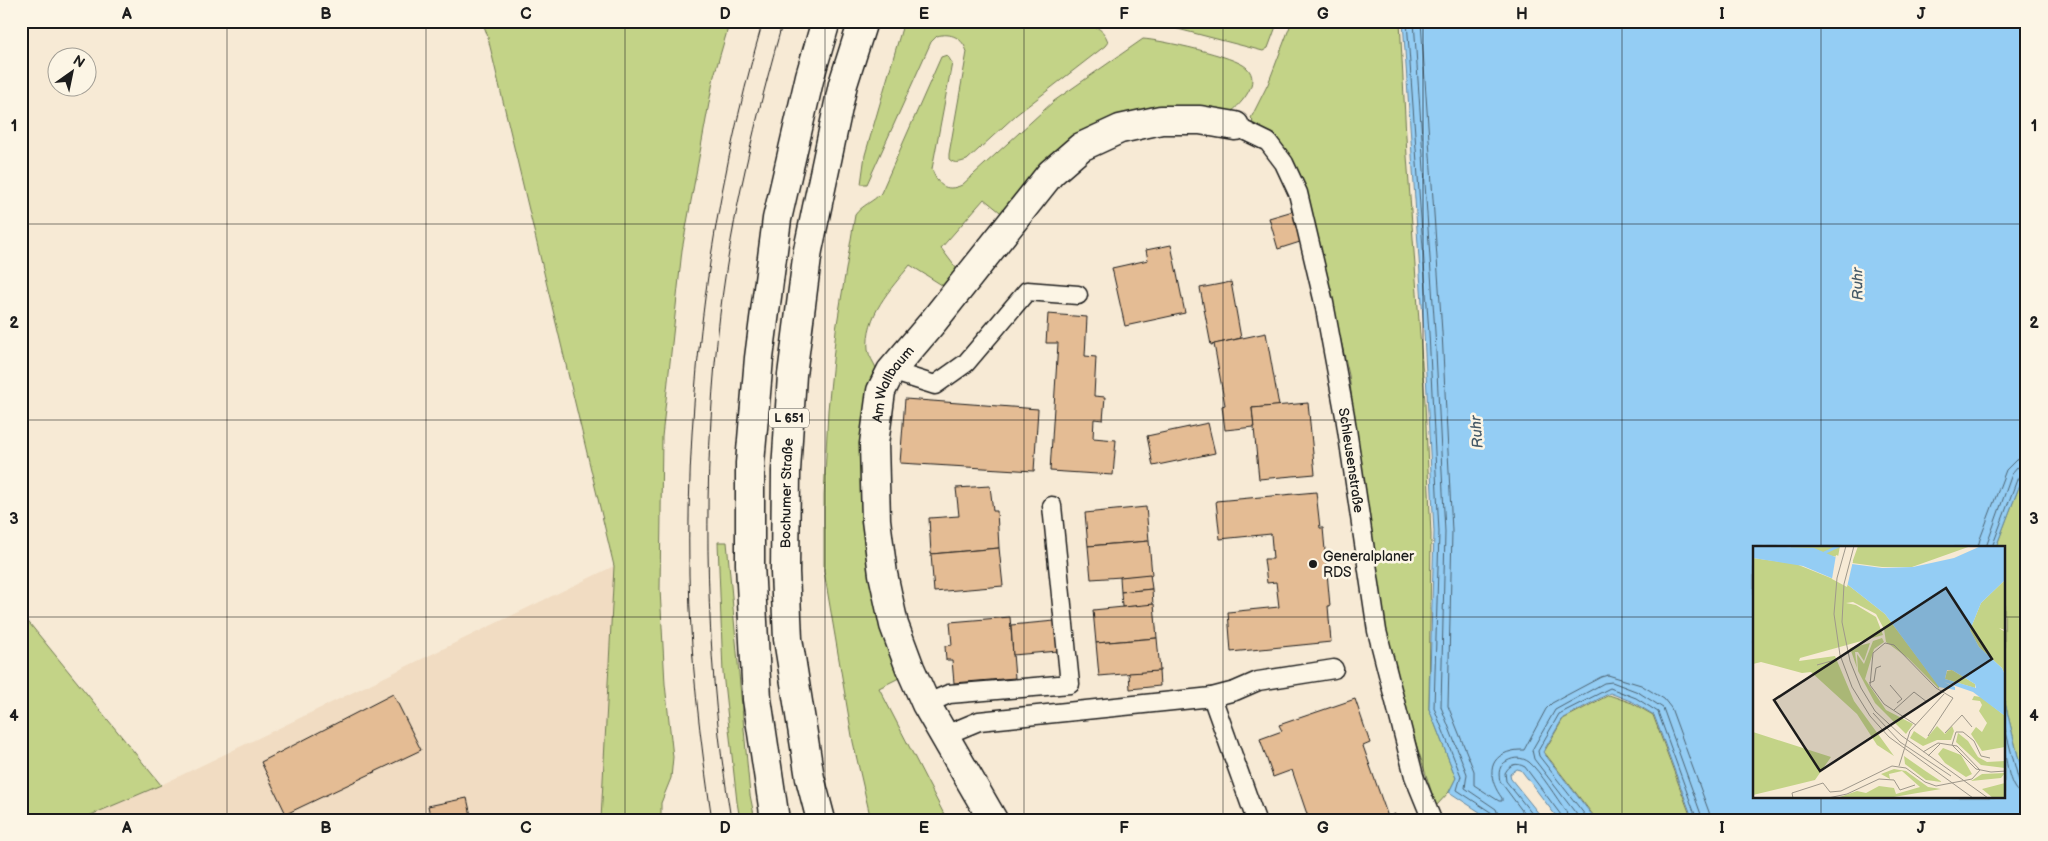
<svg xmlns="http://www.w3.org/2000/svg" width="2048" height="841" font-family="'Balsamiq Sans',sans-serif">
<style>
.built{fill:#f1dcc2}
.green{fill:#c3d387;stroke:#707852}
.water{fill:#94cdf4;stroke:#64869e}
.lines{fill:none;stroke-linecap:round;stroke-linejoin:round}
.shore{stroke:#4c6372;stroke-width:1}
.building{fill:#e4bc94;stroke:#1c1c1c}
.lane-casing{stroke:#1c1c1c;stroke-width:21}
.street-casing{stroke:#1c1c1c;stroke-width:31}
.primary-casing{stroke:#1c1c1c;stroke-width:31}
.lane{stroke:#fcf5e5;stroke-width:18}
.street{stroke:#fcf5e5;stroke-width:28}
.primary{stroke:#fcf5e5;stroke-width:28}
.tram{stroke:#1c1c1c;stroke-width:1}
.grid{fill:none;stroke:#1c1c1c;stroke-width:1;stroke-opacity:0.55}
.poi-dot{fill:#1c1c1c;stroke:#fcf5e5;stroke-width:2}
.labels{text-anchor:middle;dominant-baseline:central;stroke-width:5;stroke-linejoin:round;paint-order:stroke}
.shield{fill:#fcf5e5;stroke:#5f5d58;stroke-width:1}
.shield-label{font-size:12px;font-weight:bold;fill:#1c1c1c}
.street-label{font-size:14px;fill:#1c1c1c;stroke:#fcf5e5}
.poi-label{font-size:14px;fill:#1c1c1c;stroke:#fcf5e5;text-anchor:start}
.water-label{font-size:15px;font-style:italic;fill:#465a68;stroke:#fcf5e5}
.inset-river{fill:none;stroke:#94cdf4;stroke-width:2.5}
.inset-road{fill:none;stroke:#9f988b;stroke-width:1}
.view{fill:#1c1c1c;fill-opacity:0.15;stroke:#1c1c1c;stroke-width:2.5}
.inset-edge{fill:none;stroke:#1c1c1c;stroke-width:2.5}
.neatline{fill:none;stroke:#1c1c1c;stroke-width:2}
.grid-label{font-size:16px;text-anchor:middle;font-weight:bold;fill:#1c1c1c}
</style>
<rect width="100%" height="100%" fill="#f7ead5"/>
<filter id="ink" filterUnits="userSpaceOnUse"><feTurbulence type="fractalNoise" baseFrequency=".02" numOctaves="2"/><feDisplacementMap in="SourceGraphic" scale="10" xChannelSelector="R" yChannelSelector="G"/><feConvolveMatrix kernelMatrix="1 2 1 2 8 2 1 2 1" color-interpolation-filters="sRGB"/></filter>
<g filter="url(#ink)">
<polygon class="built" points="614,566 601,820 79,820 161,785"/>
<g class="green">
<polygon points="482,21 730,21 714,76 682,250 662,437 660,589 665,684 673,757 671,778 661,803 661,820 601,820 614,566 487,34"/>
<path d="M904,21H1077C1091,25 1103,26 1108,42L1105,46L1016,115L967,160C960,162 955,165 949,159V154L967,52C963,38 951,32 937,36L931,42L867,184H861L865,155Z"/>
<polygon points="1147,21 1278,21 1268,48 1263,51"/>
<polygon points="1292,21 1400,21 1407,156 1425,403 1431,535 1429,709 1456,778 1449,792 1436,806 1379,628 1349,375 1305,186 1292,160 1276,140 1252,124 1253,120 1251,118 1268,84"/>
<path d="M1143,39C1160,40 1236,56 1247,68C1261,82 1242,103 1230,113L1112,119L1005,216L984,199L941,248L959,272L945,287L910,265C890,290 865,315 868,350C869,356 874,363 876,368L868,388L901,677L879,688L947,820H871L853,742L824,571V496L828,410L836,330L855,215C862,205 873,202 881,193L941,57L947,55L952,63L932,169C937,184 945,193 962,185L1054,101Z"/>
<polygon points="2027,474 2027,793 2004,699 2004,547 1996,547 2022,479"/>
<polygon points="718,542 727,542 750,795 755,820 740,820 737,802 723,673"/>
<polygon points="21,613 161,785 79,820 21,820"/>
<polygon points="1609,695 1632,703 1653,715 1692,820 1597,820 1544,752 1563,719"/>
</g>
<polygon class="water" points="1403,21 2027,21 2027,474 2022,479 1996,547 1754,547 1754,797 2004,797 2004,699 2027,793 2027,820 1693,820 1654,715 1633,702 1610,693 1563,718 1543,752 1596,820 1559,820 1521,770 1517,769 1510,774 1511,779 1544,820 1492,820 1449,792 1456,778 1429,709 1434,532 1424,333"/>
<g class="lines">
<g class="shore">
<polyline points="1407,21 1429,333 1439,532 1434,708 1461,776 1457,790 1492,813 1494,820"/>
<polyline points="1414,21 1435,332 1445,532 1441,707 1467,774 1465,788 1496,809 1500,820"/>
<path d="M1421,21L1442,332L1452,531L1448,706L1474,771V785L1499,801H1502V798C1489,781 1485,757 1512,751C1516,750 1520,750 1524,750L1546,709L1552,703L1601,677L1608,675L1641,685L1664,699L1671,708L1709,812L1711,820"/>
<polyline points="1978,547 1980,539 2006,470 2016,460 2027,457"/>
<polyline points="1986,547 2012,474 2018,467 2027,465"/>
<polyline points="1992,547 2018,477 2022,472 2027,471"/>
<polyline points="2004,725 2020,785 2022,789 2027,789"/>
<path d="M2004,751C2008,765 2009,795 2027,796"/>
<path d="M1529,820L1500,781C1498,773 1499,765 1507,761C1514,757 1522,757 1529,762C1540,771 1557,799 1566,811L1568,820"/>
<path d="M1537,820L1506,781L1505,773C1510,764 1516,762 1525,767L1561,815L1562,820"/>
<polyline points="1581,820 1534,759 1532,750 1555,710 1604,683 1612,682 1638,692 1663,708 1703,820"/>
<polyline points="1589,820 1539,756 1538,751 1559,714 1610,688 1636,698 1658,712 1697,820"/>
</g>
</g>
<g class="building">
<polygon points="1293,211 1300,242 1278,249 1269,218"/>
<polygon points="1171,245 1185,313 1125,326 1112,268 1148,260 1146,250"/>
<polygon points="1231,282 1241,338 1211,345 1200,288"/>
<polygon points="1048,314 1087,317 1085,356 1096,357 1094,396 1105,397 1103,420 1094,419 1093,438 1116,440 1113,475 1050,471 1058,343 1046,343"/>
<polygon points="1266,333 1279,406 1252,408 1254,427 1225,430 1222,406 1225,405 1214,344"/>
<polygon points="905,399 1038,409 1034,471 900,463"/>
<polygon points="1308,403 1315,474 1259,479 1252,408"/>
<polygon points="1208,423 1215,453 1153,466 1147,436"/>
<polygon points="990,486 993,511 997,511 999,548 931,554 929,518 959,516 956,488"/>
<polygon points="1316,492 1320,528 1323,528 1330,606 1328,606 1331,642 1231,652 1228,612 1279,607 1276,582 1267,583 1264,559 1273,559 1271,534 1220,539 1216,501"/>
<polygon points="1146,507 1149,541 1088,546 1085,513"/>
<polygon points="1149,541 1152,575 1091,579 1088,546"/>
<polygon points="999,548 1003,586 934,592 931,554"/>
<polygon points="1150,574 1152,589 1121,592 1120,577"/>
<polygon points="1152,589 1153,605 1122,607 1121,592"/>
<polygon points="1154,604 1157,638 1096,643 1093,610"/>
<polygon points="1010,617 1015,678 954,683 952,660 946,660 945,646 952,645 950,622"/>
<polygon points="1055,621 1058,651 1013,655 1011,625"/>
<polygon points="1157,638 1160,671 1099,676 1096,643"/>
<polygon points="1159,671 1160,686 1130,689 1129,673"/>
<polygon points="393,694 421,750 286,814 261,762"/>
<polygon points="1355,699 1370,743 1363,746 1388,817 1395,814 1396,820 1309,820 1292,770 1273,777 1260,739 1282,731 1279,725"/>
<polygon points="467,798 472,820 431,820 428,806"/>
</g>
<g class="lines">
<g class="lane-casing">
<g id="lane">
<path id="s1" d="M1235,126L1268,142L1284,163L1298,193L1324,303L1345,416L1377,631L1414,776L1432,820"/>
<polyline points="891,371 935,385 966,363 1027,291 1078,295"/>
<polyline points="1212,697 1235,691 1258,681 1334,669"/>
<polyline points="926,704 949,694 1070,684 1052,506"/>
<polyline points="943,736 979,721 1212,697 1256,820"/>
</g>
</g>
<g class="street-casing">
<g id="street">
<path id="s2" d="M993,820L926,704L910,668L894,625L883,574L876,520L874,444L881,391L891,371L932,323L1051,173L1081,147L1120,129L1161,120H1200L1235,126"/>
</g>
</g>
<g class="primary-casing">
<g id="primary">
<polyline points="775,820 757,699 750,564 750,463 759,358 777,219 810,76 826,21"/>
<path id="s3" d="M821,820L810,778L788,639L785,572L786,471L792,375L808,250L843,84L863,21"/>
</g>
</g>
<use href="#lane" class="lane"/>
<use href="#street" class="street"/>
<use href="#primary" class="primary"/>
<g class="tram">
<path d="M712,820C700,739 690,656 689,574C686,387 711,201 763,21"/>
<path d="M731,820C727,792 722,764 719,735C704,595 704,454 720,314C732,215 756,117 783,21"/>
</g>
</g>
</g>
<path class="grid" d="M227,21V820M426,21V820M625,21V820M825,21V820M1024,21V820M1223,21V820M1423,21V820M1622,21V820M1821,21V547M21,224H2027M21,420H2027M21,617H1754M2004,617H2027M1821,797V820"/>
<circle class="poi-dot" cx="1313" cy="564" r="5"/>
<g class="labels">
<rect class="shield" x="769" y="408.5" width="40" height="19" rx="4"/>
<g class="shield-label">
<text x="789" y="418">L 651</text>
</g>
<g class="street-label">
<text stroke="none"><textPath href="#s2" startOffset="466">Am Wallbaum</textPath></text>
<text stroke="none"><textPath href="#s1" startOffset="369">Schleusenstraße</textPath></text>
<text stroke="none"><textPath href="#s3" startOffset="330">Bochumer Straße</textPath></text>
</g>
<g class="poi-label">
<text x="1323" y="556">Generalplaner<tspan x="1323" dy="16">RDS</tspan></text>
</g>
<g class="water-label">
<text transform="translate(1858 284) rotate(-91)">Ruhr</text>
<text transform="translate(1477 432) rotate(-94)">Ruhr</text>
</g>
</g>
<g transform="translate(1753 546)">
<rect width="252" height="252" fill="#f7ead5"/>
<path d="M38,0H87L85,11L38,3ZM105,0H218L159,21H129L99,17ZM0,12L43,18L95,39L132,68L186,140V143L155,112L133,96L131,83L123,68L100,56L93,57L103,59L123,71L130,89L47,112L46,115L82,110L101,155L141,210L124,199L104,168L58,126L49,127L8,116L0,118ZM252,34V84L246,82L252,86V129L249,122L226,101L217,84L228,57ZM129,92L131,96L121,103L112,133L133,164L160,178L153,188L122,157L105,125L104,108L111,118L120,95ZM117,97L111,115L105,106H102L104,122L97,102ZM199,124L222,138V142L192,133L194,125ZM221,150L228,151L252,170V201L229,205L218,188L223,181L229,186L234,177L226,165L229,159L227,155L219,154ZM184,180L192,188L199,180L201,185L198,194H184L170,200L157,192L161,185L173,193ZM0,186L78,211L62,234L0,249ZM205,187L215,195L225,211L234,216L252,215V222L228,219L203,196ZM190,202L208,209L219,228L213,231L192,217L185,208ZM151,210L171,224L189,236L173,234L152,218ZM141,223L153,225L175,241L188,243L135,252H84L104,245L113,247L126,240L141,242L143,248L167,241L149,225L136,228L137,233L128,228ZM252,227L248,232L218,235L229,228ZM252,237V252H240L229,243Z" fill="#c3d387"/>
<path d="M0,0L61,2L99,18L129,22L160,21L201,12L228,0H252V34L228,57L217,84L226,101L249,122L252,129V170L220,146L191,136L202,141V144L186,141L132,68L95,39L50,20L0,12ZM194,124H199L222,138L223,142L192,133Z" fill="#94cdf4" fill-rule="evenodd"/>
<path d="M83,9L100,15L94,41L79,33Z" fill="#f7ead5"/>
<path class="inset-river" d="M71,7L86,0"/>
<path class="inset-road" d="M93,0L84,32L81,68L87,109L99,141L117,170L136,191L220,252M101,0L91,38L89,76L97,115L108,142L122,165L149,190L235,252M64,119L82,114M116,137L121,135L123,122L128,120M137,139L149,153L144,157M141,164L161,146L174,156M120,167L147,196L198,230M163,179L131,158L117,139L120,107L132,97L141,99L183,142L200,152L175,190M192,187L209,169L219,181M199,199L223,223L238,226L253,225M199,199L203,186H210L221,195L228,210L237,212M170,206L185,197L204,200L227,224M175,210L187,198M146,220L157,185L191,148M126,233L141,234L147,244L162,239M40,252L39,247L70,237L77,246L88,245L139,220L153,222L172,236L183,240L219,233L227,224M75,252L94,248L126,233"/>
<path class="view" d="M193,42L239,113L67,225L21,154Z"/>
<rect width="252" height="252" class="inset-edge"/>
</g>
<rect width="2048" height="841" fill="none" stroke="#fcf5e5" stroke-width="55"/>
<g transform="translate(72 72) rotate(33)"><circle r="24" fill="#fcf5e5" stroke="#a29e95"/>
<path d="M0-4L9 19L0 12L-9 19Z" fill="#1c1c1c"/>
<text y="-8" font-size="14" font-weight="bold" text-anchor="middle" fill="#1c1c1c">N</text>
</g>
<rect x="28" y="28" width="1992" height="786" class="neatline"/>
<g class="grid-label">
<text x="127" y="19">A</text>
<text x="326" y="19">B</text>
<text x="526" y="19">C</text>
<text x="725" y="19">D</text>
<text x="924" y="19">E</text>
<text x="1124" y="19">F</text>
<text x="1323" y="19">G</text>
<text x="1522" y="19">H</text>
<text x="1722" y="19">I</text>
<text x="1921" y="19">J</text>
<text x="14" y="131">1</text>
<text x="2034" y="131">1</text>
<text x="14" y="328">2</text>
<text x="2034" y="328">2</text>
<text x="14" y="524">3</text>
<text x="2034" y="524">3</text>
<text x="14" y="721">4</text>
<text x="2034" y="721">4</text>
<text x="127" y="833">A</text>
<text x="326" y="833">B</text>
<text x="526" y="833">C</text>
<text x="725" y="833">D</text>
<text x="924" y="833">E</text>
<text x="1124" y="833">F</text>
<text x="1323" y="833">G</text>
<text x="1522" y="833">H</text>
<text x="1722" y="833">I</text>
<text x="1921" y="833">J</text>
</g>
</svg>
